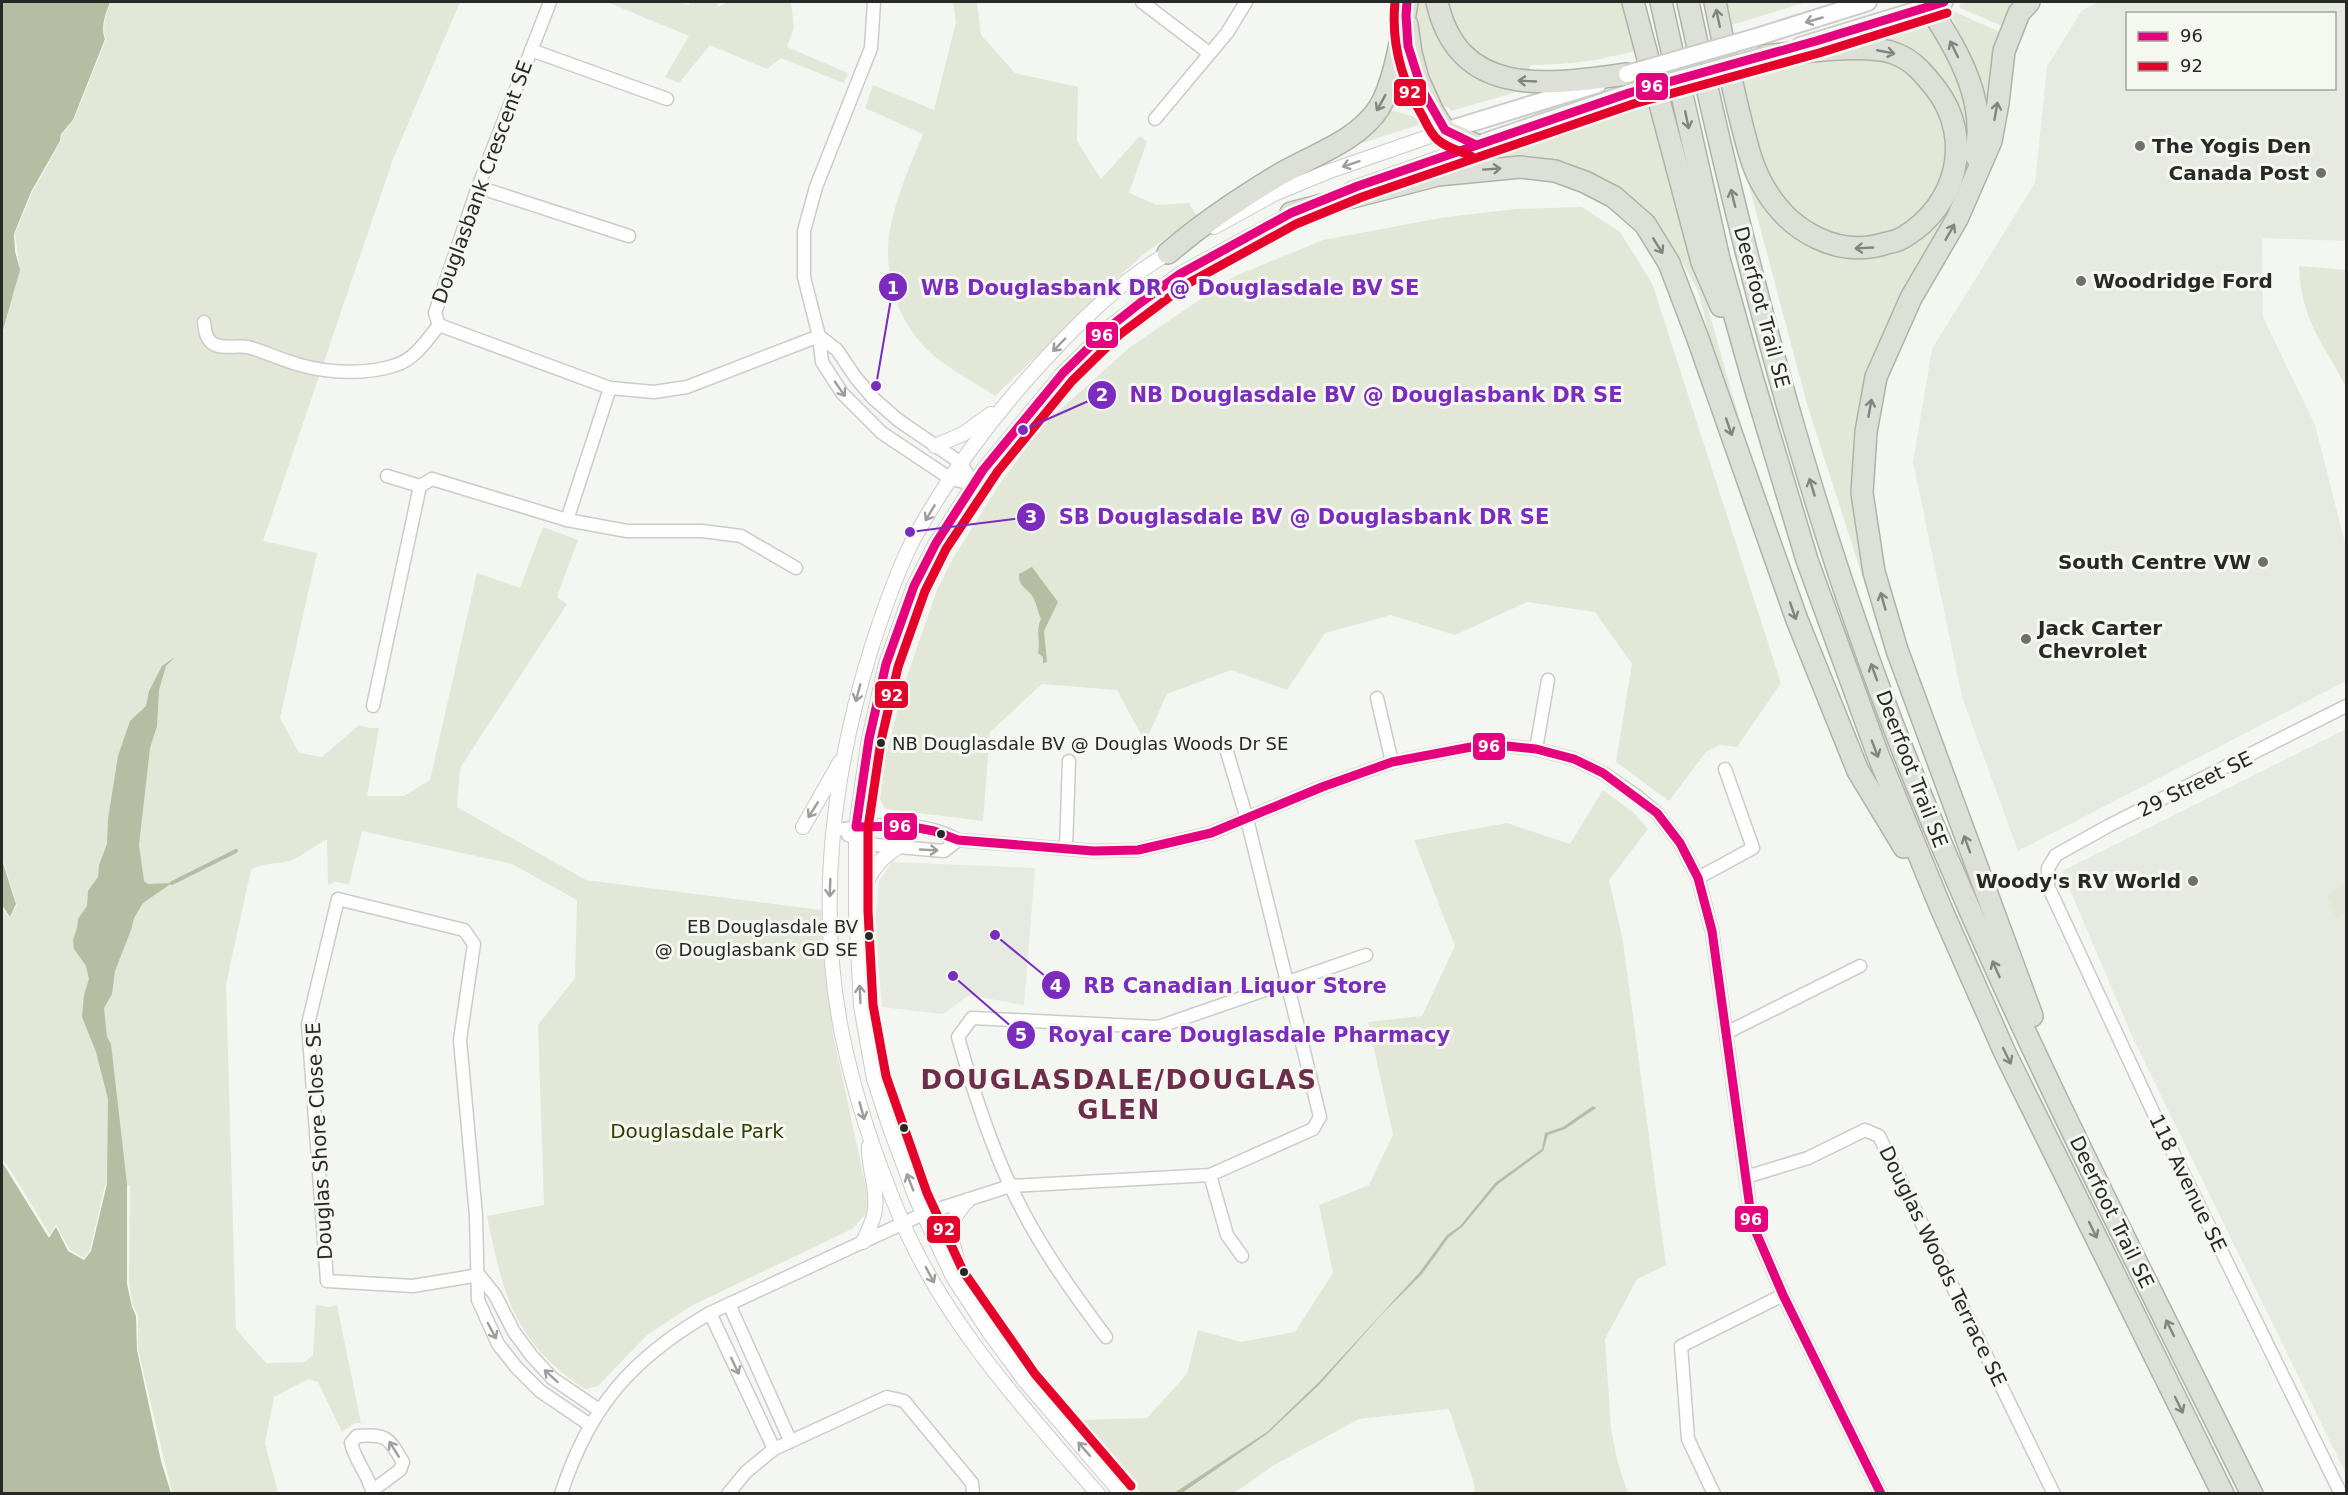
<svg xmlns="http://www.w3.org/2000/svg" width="2348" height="1495" font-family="'DejaVu Sans',sans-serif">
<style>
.built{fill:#e6eae1;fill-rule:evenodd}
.green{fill:#e2e7d8}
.water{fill:#b5bda3}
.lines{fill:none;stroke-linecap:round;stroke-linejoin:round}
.stream{stroke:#b5bda3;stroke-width:4}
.minor-casing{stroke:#cbccc9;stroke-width:15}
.tertiary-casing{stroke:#cbccc9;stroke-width:16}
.secondary-casing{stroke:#cbccc9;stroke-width:20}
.motorway-casing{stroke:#afb2a7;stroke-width:24}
.minor{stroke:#fdfefd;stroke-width:12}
.tertiary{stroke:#fdfefd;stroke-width:14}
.secondary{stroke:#fdfefd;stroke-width:16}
.motorway{stroke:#dde0d7;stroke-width:21}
.secondary-bridge-casing{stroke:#cbccc9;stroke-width:20;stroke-linecap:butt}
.secondary-bridge{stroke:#fdfefd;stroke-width:16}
.bus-1-casing{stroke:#f5f7f1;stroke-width:14}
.bus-2-casing{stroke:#f5f7f1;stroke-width:14}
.bus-1{stroke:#e5007d;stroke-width:9}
.bus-2{stroke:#e4002b;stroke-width:9}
.oneway{stroke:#82847e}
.oneway2{stroke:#9d9e9c}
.poi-dot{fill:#6f706d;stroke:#f5f7f1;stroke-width:2}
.bus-dot{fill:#282826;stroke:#f5f7f1;stroke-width:2}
.labels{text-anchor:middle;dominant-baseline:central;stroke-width:6;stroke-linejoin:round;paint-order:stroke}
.bus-label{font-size:18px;fill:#282826;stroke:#f5f7f1;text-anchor:start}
.poi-label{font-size:20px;font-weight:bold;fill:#282826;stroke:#f5f7f1;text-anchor:start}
.street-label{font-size:20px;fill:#282826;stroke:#f5f7f1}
.park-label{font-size:20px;fill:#313c00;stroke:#f5f7f1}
.district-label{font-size:26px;font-weight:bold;letter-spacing:1.5px;fill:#6e2d4d;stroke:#f5f7f1}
.leader{fill:none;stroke:#7b2cbf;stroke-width:2}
.callout-dot{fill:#7b2cbf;stroke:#f5f7f1;stroke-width:2}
.mark-label{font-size:18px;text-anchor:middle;font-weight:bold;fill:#fff}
.callout-label{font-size:21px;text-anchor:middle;font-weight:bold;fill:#7b2cbf;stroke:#f5f7f1;stroke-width:6;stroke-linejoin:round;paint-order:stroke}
.line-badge{stroke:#f5f7f1;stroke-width:2}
.badge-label{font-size:16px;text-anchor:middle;font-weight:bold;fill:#fff}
</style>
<rect width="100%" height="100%" fill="#f4f6f2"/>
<g class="built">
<path d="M2099,2H2346V241L2262,238L2263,317L2315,425L2346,547V681L2018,851L1962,697L1913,462L1932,349L2035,183L2047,67L2082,10ZM2128,14H2334V88H2128Z"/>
<polygon points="2346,729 2346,884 2326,895 2336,918 2345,913 2346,917 2346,1474 2132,1036 2062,871"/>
<polygon points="892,862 1035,868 1024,1005 969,995 943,1014 882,1007 875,925 879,881"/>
</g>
<g class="green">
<path d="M110,2H460L393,159L263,541L317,553L280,718L299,753L322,757L359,725L369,728H379L367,796H404L430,780L477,573L520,588L543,527L578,540L557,597L567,604L460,768L457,807L586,880L821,910L822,944L833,1034L868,1197L866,1214L852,1229L691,1306L647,1335L598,1386L585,1389C514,1343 503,1294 487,1216L544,1205L538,1025L575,978L577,900L512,864L362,831L349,884L335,882L328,885L327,839C314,846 303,856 289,861C275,865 263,862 251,870L226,984L236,1329L266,1363L305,1362L313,1355L316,1305L330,1307L337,1305L361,1423H355L342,1432L318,1382L308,1379L274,1397L265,1443L278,1493H172L138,1349V1315L133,1306L129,1283L130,1185H105L90,1250L84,1258L70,1250L56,1225L50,1235L13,1174L2,1159V908L10,918L17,905L2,857V336L20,270L15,234L32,193L61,141L62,134L74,120L106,39C101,27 107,13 110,2Z"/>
<polygon points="607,2 679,2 689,5 690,2 717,2 718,7 728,2 791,2 794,27 787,47 848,73 844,83 781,58 767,69 710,45 679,83 665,77 689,36"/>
<path d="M953,2H977L981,35L1015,73L1078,87L1077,141L1101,179L1140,136L1147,142L1129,193L1157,205L1189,203L1197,216L1145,253L1111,284L995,396C971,380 940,365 920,342C894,312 882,265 891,225C897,194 911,164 923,134L865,108L873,85L934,110L956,22Z"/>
<path d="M1416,2H1428L1438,33L1527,89L1451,111L1448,107L1442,106C1424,72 1413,40 1416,2Z"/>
<path d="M1446,2H1625L1638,50C1603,60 1568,65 1531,65L1528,72C1499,69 1470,55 1455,28C1450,20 1448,10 1446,2Z"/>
<polygon points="1724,2 1806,2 1729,26"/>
<polygon points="1969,2 2017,2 2004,24 2000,25 1960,8 1959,4"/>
<polygon points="1948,9 2000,32 1996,46 1991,101 1986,101 1975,66"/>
<polygon points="1927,14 1966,92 1972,139 1963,184 1872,367 1870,587 1866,588 1807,404 1748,182 1753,180 1793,232 1893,248 1959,178 1940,82 1850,37"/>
<polygon points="1862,56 1895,64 1923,83 1948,131 1944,181 1912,223 1879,238 1835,237 1795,216 1764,169 1740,77 1794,63"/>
<polygon points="1400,73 1406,73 1422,114 1393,104 1391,101"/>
<path d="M1649,98L1731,390L1761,491L1710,350L1705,318L1698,291L1683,263L1644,213L1612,187L1466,165L1465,160C1527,145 1586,116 1649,98Z"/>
<polygon points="1386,109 1420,118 1424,123 1359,144 1357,139"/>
<polygon points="1582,207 1620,232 1652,283 1781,683 1737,747 1719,745 1706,752 1669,801 1616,762 1632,664 1595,612 1527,602 1455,635 1391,615 1325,633 1287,690 1231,670 1167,694 1145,742 1117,690 1042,684 990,732 983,821 885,809 880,799 886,755 903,688 937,590 952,560 999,485 1042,426 1129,348 1233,277 1323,240 1446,217 1516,209"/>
<path d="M2299,266L2346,270V387C2323,341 2301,322 2299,266Z"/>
<polygon points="1603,790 1633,812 1648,829 1609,880 1623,941 1666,1265 1637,1279 1605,1339 1611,1429 1618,1463 1628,1493 1475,1493 1474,1483 1449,1409 1359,1419 1274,1465 1234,1493 1141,1493 1079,1420 1147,1418 1187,1374 1198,1330 1241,1342 1295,1332 1333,1273 1319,1205 1369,1185 1393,1135 1368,1022 1422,1016 1455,946 1414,840 1507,823 1570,844"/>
<polygon points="2346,884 2346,917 2345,913 2336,918 2326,895"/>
</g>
<g class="water">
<path d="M2,2H110C106,13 100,27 105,39L73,120L61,134L60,141L31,192L14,234L15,251L20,270L2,334Z"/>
<path d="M1032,567L1058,602L1044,631L1047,662L1043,663V657L1038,653C1041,641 1035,631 1041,619C1038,613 1037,605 1034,599C1029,588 1018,588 1019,574Z"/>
<polygon points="175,657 166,666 159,690 157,726 150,748 139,845 144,881 148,884 172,883 143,903 134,918 131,930 115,971 112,994 104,1008 107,1037 111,1044 127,1184 127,1284 132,1307 136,1316 137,1350 161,1461 171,1493 2,1493 2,1162 49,1238 56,1227 68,1251 84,1260 91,1251 107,1184 108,1099 96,1052 82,1017 84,995 89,979 86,966 74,949 73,940 77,928 78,919 87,906 88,891 98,877 99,865 107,844 108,819 118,756 130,721 146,706 149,691 162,666"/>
<polygon points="2,860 16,904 10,917 2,905"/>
<polygon points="1593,1106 1596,1108 1565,1129 1548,1135 1543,1151 1497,1185 1462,1227 1449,1237 1422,1274 1382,1314 1320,1384 1267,1434 1182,1493 1174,1493 1267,1432 1319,1382 1419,1273 1447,1235 1460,1226 1495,1183 1542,1149 1545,1133 1563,1127"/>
</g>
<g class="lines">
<polyline class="stream" points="172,883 236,851"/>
<g class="minor-casing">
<g id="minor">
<polyline points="550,2 478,187 435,313 439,325 610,388 654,392 687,387 819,336"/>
<polyline points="874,2 871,48 816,187 804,231 804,277 819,336 822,362 842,393 882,433 951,479 973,484"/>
<polyline points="1142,2 1209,53"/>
<polyline points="531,50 667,99"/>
<polyline points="1155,119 1227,33 1246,2"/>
<polyline points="478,187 629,236"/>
<path d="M204,322C205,329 205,337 212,343C222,350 236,345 248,347C265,352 282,360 300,365C328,373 367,375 396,365C415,359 427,340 439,325"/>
<polyline points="819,336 837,350 856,378 874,399 898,420 961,463 973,484"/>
<polyline points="387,476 420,486 432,479 567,520 627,531 702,531 741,536 796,568"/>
<polyline points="567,520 610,388"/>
<polyline points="1377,698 1392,762"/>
<polyline points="373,706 420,486"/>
<polyline points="1536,749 1548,680"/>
<path d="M834,830C874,825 921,819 958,840L1093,851L1138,850L1211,833L1322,787L1392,762L1471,747L1507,746L1536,749L1574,759L1603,773L1638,797L1657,813L1680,843L1698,878L1712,931L1752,1223L1783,1295L1881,1494"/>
<polyline points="848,835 876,845 944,851 958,840"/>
<polyline points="1066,848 1069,761"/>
<polyline points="1698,878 1753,848 1725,769"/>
<polyline points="1728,1032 1860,966"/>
<polyline points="1210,1175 1227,1235 1242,1256"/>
<polyline points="1746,1177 1808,1158 1865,1130 1879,1136 2054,1494"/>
<polyline points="479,1275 413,1286 327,1281 308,1024 338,899 464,930 474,944 460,1040 476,1216 478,1300 498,1344 517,1368 540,1391 590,1425"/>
<polyline points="479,1275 495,1295 514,1332 531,1355 552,1378 599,1410"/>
<polyline points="729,1304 790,1440"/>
<polyline points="710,1313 774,1449"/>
<path d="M1106,1337C1070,1289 1035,1240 1010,1185C988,1138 972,1087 958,1037L972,1018L1158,1027L1366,955"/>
<path d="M373,1490L400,1470L403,1462C388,1437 387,1434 357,1436L351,1443C355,1461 369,1475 373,1494"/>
<path d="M561,1494C589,1407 632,1358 710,1313L923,1214L1010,1186L1210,1175L1313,1129L1320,1117L1247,819L1227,752"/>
<polyline points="728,1494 746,1472 774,1449 887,1397 904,1401 972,1483 973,1494"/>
<polyline points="1714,1494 1688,1439 1681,1346 1783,1295"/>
<polyline points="2341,1494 2154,1114 2048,886 2048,868 2056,855 2110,825 2346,706"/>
</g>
</g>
<g class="tertiary-casing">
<g id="tertiary">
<polyline points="1350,189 1476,145"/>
<polyline points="1214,227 1276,193 1327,172 1445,131"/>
<polyline points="935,446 963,434 991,414"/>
<polyline points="803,827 840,762"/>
<path d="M858,903C867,879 874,862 897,848"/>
<path d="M863,1242C868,1231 874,1221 875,1209C878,1188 868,1167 869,1146"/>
<path d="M965,1289L951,1237C951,1221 957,1212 968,1200"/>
<path d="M1098,1494C1025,1410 944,1322 901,1219C876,1160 855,1098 842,1034C816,904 833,768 873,643C884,609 896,574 912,542C944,483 984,428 1028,378C1070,331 1119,280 1174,250"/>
<polyline points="1122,1494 1025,1381 989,1332 953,1277 916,1198 890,1128 874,1079 861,1006 856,911 856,827 869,739 886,664 914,586 936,543 983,470 1063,373 1111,326 1180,274 1296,211"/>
</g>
</g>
<g class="secondary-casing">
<g id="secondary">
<polyline points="1760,36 1868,2"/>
<polyline points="1800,46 1944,2"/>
<polyline points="1445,131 1598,84"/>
<polyline points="1476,145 1629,93"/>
</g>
</g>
<g class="motorway-casing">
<g id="motorway">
<path d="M1437,2C1459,101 1551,84 1627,74"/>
<polyline points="1633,2 1702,262 1721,306"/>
<polyline points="1661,2 1719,259 1752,377 1807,560 1878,755 1940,906 2005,1053 2223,1494"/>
<path d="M1688,2C1743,255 1808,509 1903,751C2004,1005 2130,1249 2252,1494"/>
<path d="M1715,2C1723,41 1731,82 1741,121C1747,145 1752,168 1765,189C1790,232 1839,259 1887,243C1893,242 1899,240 1904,237C1957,205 1974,139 1936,89C1925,75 1913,60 1896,54C1868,42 1797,53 1765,56"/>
<path d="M1926,2C1950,38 1978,83 1978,128C1979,137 1976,147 1976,156"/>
<polyline points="2029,2 2019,13 2004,51 1998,103 1991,141 1957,219 1911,298 1876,377 1866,432 1862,493 1874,572 1897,650 2032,1016"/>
<polyline points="1407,25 1411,53 1418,79 1432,110 1445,131 1476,145"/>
<polyline points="1291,213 1438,175 1520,167 1555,171 1585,182 1614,197 1645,224 1669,263 1698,339 1797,620 1858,771 1904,847"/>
<path d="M1168,253C1203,223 1237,200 1277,176C1310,156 1357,142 1379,108C1394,84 1403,30 1407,2"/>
</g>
</g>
<use href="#minor" class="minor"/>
<use href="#tertiary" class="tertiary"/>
<use href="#secondary" class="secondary"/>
<use href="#motorway" class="motorway"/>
<g class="secondary-bridge-casing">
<g id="secondary-bridge">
<polyline points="1627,74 1760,36"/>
<polyline points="1629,93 1765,56"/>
</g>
</g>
<use href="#secondary-bridge" class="secondary-bridge"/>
<g class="bus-1-casing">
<g id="bus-1">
<polyline points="1407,2 1406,16 1408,46 1422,90 1445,130 1476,145"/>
<polyline points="1881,1494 1783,1295 1752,1223 1712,931 1698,878 1680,843 1657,813 1603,773 1574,759 1536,749 1507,746 1471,747 1392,762 1322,787 1211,833 1138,850 1093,851 958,840 934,831 908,826 856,827 869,739 886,664 914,586 936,543 983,470 1063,373 1111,326 1140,303 1180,274 1291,213 1358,186 1629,93 1816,41 1944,2"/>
</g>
</g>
<g class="bus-2-casing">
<g id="bus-2">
<path d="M1395,2C1391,42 1402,82 1423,117C1427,125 1431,134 1438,140C1447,148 1460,151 1471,156"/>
<polyline points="1131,1486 1035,1374 963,1271 927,1193 886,1076 873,1005 868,911 868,828 881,741 898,667 925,591 946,549 998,471 1072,381 1119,335 1187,284 1296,224 1362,197 1633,104 1819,53 1947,13"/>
</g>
</g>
<use href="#bus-1" class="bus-1"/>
<use href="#bus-2" class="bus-2"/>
</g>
<defs><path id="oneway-shaft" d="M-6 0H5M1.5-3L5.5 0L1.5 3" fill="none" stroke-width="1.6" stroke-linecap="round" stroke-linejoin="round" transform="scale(1.5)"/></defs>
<g class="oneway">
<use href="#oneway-shaft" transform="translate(1718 18) rotate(-102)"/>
<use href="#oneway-shaft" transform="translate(1954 49) rotate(-116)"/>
<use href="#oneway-shaft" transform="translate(1886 52) rotate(11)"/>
<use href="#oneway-shaft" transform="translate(1527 81) rotate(-177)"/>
<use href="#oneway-shaft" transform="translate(1381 103) rotate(119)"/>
<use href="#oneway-shaft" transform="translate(1996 111) rotate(-80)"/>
<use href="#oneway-shaft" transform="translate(1687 120) rotate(78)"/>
<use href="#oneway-shaft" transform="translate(1492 169) rotate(-4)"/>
<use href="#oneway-shaft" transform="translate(1733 198) rotate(-104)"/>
<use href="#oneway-shaft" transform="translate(1950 232) rotate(-60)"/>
<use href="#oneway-shaft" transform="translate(1658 246) rotate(58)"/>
<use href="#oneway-shaft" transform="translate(1864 248) rotate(177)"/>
<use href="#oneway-shaft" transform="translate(1870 408) rotate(-80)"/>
<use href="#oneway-shaft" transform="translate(1729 427) rotate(71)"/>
<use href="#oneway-shaft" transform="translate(1812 487) rotate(-107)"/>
<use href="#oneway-shaft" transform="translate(1883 601) rotate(-106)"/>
<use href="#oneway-shaft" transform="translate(1793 611) rotate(71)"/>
<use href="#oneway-shaft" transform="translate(1874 672) rotate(-110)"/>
<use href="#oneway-shaft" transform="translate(1875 749) rotate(69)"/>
<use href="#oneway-shaft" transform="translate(1967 844) rotate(-110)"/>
<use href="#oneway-shaft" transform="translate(1996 969) rotate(-114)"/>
<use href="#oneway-shaft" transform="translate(2007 1056) rotate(64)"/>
<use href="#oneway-shaft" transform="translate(2093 1230) rotate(64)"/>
<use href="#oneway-shaft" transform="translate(2170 1328) rotate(-116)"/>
<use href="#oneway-shaft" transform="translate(2179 1405) rotate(64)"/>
</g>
<g class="oneway2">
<use href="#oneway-shaft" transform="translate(1814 20) rotate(164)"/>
<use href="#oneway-shaft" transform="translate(1351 164) rotate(162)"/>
<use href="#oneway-shaft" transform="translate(1059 345) rotate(134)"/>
<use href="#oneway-shaft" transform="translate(840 389) rotate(55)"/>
<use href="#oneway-shaft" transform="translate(930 513) rotate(121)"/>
<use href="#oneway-shaft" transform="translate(858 693) rotate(105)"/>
<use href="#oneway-shaft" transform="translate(813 810) rotate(122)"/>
<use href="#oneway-shaft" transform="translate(929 850) rotate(3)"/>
<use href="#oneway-shaft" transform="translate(830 888) rotate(92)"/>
<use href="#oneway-shaft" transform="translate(860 994) rotate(-93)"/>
<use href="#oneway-shaft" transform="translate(862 1111) rotate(74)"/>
<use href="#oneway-shaft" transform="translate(910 1182) rotate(-111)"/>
<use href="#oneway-shaft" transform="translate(930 1275) rotate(62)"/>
<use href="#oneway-shaft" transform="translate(492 1331) rotate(62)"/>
<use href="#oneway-shaft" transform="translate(735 1366) rotate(65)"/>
<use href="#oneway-shaft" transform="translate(551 1376) rotate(-138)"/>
<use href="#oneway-shaft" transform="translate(394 1449) rotate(-122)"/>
<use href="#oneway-shaft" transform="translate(1084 1449) rotate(-131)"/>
</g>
<g class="poi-dot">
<circle cx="2140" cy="146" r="6"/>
<circle cx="2321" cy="173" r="6"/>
<circle cx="2081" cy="281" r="6"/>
<circle cx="2263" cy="562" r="6"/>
<circle cx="2026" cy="639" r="6"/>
<circle cx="2193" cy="881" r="6"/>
</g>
<g class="bus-dot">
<circle cx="881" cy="743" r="5"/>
<circle cx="941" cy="834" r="5"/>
<circle cx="869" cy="936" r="5"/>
<circle cx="904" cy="1128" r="5"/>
<circle cx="964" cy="1272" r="5"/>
</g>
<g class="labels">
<g class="bus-label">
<text x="892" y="743">NB Douglasdale BV @ Douglas Woods Dr SE</text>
<text x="858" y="926" text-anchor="end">EB Douglasdale BV<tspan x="858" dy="23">@ Douglasbank GD SE</tspan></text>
</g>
<g class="poi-label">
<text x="2152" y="146">The Yogis Den</text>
<text x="2309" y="173" text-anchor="end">Canada Post</text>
<text x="2093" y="281">Woodridge Ford</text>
<text x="2251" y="562" text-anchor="end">South Centre VW</text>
<text x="2038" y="628">Jack Carter<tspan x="2038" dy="23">Chevrolet</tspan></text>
<text x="2181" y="881" text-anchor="end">Woody's RV World</text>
</g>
<g class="street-label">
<text transform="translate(482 182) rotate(-70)">Douglasbank Crescent SE</text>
<text transform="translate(1762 307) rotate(75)">Deerfoot Trail SE</text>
<text transform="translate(1912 769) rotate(69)">Deerfoot Trail SE</text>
<text transform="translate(2195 784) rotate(-26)">29 Street SE</text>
<text transform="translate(319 1141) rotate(-93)">Douglas Shore Close SE</text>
<text transform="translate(2188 1183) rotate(64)">118 Avenue SE</text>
<text transform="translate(2112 1212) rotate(64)">Deerfoot Trail SE</text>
<text transform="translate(1943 1266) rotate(64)">Douglas Woods Terrace SE</text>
</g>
<g class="park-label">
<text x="697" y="1131">Douglasdale Park</text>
</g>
<g class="district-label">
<text x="1119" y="1080">DOUGLASDALE/DOUGLAS<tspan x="1119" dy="30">GLEN</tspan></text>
</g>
</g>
<path class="leader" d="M876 386L893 287M1023 430L1102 395M910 532L1031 517M995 935L1056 985M953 976L1021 1035"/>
<g class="callout-dot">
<circle cx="876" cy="386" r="6"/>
<circle cx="1023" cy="430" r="6"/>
<circle cx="910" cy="532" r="6"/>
<circle cx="995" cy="935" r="6"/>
<circle cx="953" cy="976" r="6"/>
<circle cx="893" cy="287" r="15"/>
<circle cx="1102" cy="395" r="15"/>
<circle cx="1031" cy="517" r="15"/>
<circle cx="1056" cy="985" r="15"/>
<circle cx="1021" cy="1035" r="15"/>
</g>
<g class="mark-label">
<text x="893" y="294">1</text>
<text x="1102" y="401">2</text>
<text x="1031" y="523">3</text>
<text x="1056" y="992">4</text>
<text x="1021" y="1041">5</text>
</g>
<g class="callout-label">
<text x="1170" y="295">WB Douglasbank DR @ Douglasdale BV SE</text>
<text x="1376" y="402">NB Douglasdale BV @ Douglasbank DR SE</text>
<text x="1304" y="524">SB Douglasdale BV @ Douglasbank DR SE</text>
<text x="1235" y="993">RB Canadian Liquor Store</text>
<text x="1249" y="1042">Royal care Douglasdale Pharmacy</text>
</g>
<g class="line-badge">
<rect x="1635" y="72" width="34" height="29" rx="6" fill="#e5007d"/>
<rect x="1393" y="78" width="34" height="29" rx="6" fill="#e4002b"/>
<rect x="1085" y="321" width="34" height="28" rx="6" fill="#e5007d"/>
<rect x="874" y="680" width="35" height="29" rx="6" fill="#e4002b"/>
<rect x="1472" y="732" width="34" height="29" rx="6" fill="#e5007d"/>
<rect x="883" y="812" width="35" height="29" rx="6" fill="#e5007d"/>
<rect x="1734" y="1205" width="35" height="28" rx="6" fill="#e5007d"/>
<rect x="926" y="1215" width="35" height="29" rx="6" fill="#e4002b"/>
</g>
<g class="badge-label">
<text x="1652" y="92">96</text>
<text x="1410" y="98">92</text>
<text x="1102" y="341">96</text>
<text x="892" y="701">92</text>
<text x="1489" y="752">96</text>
<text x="900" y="832">96</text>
<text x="1751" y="1225">96</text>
<text x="944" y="1235">92</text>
</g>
<rect width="2348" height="1495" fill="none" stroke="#282826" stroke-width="6"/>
<rect x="2126" y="12" width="210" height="78" fill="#f5f7f1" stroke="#a3a4a0" stroke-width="1.5"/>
<rect x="2138" y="32" width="30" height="9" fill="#e5007d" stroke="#a3a4a0" stroke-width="1.5"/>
<text x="2180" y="42" font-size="18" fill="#282826">96</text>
<rect x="2138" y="62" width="30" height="9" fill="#e4002b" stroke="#a3a4a0" stroke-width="1.5"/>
<text x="2180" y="72" font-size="18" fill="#282826">92</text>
</svg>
